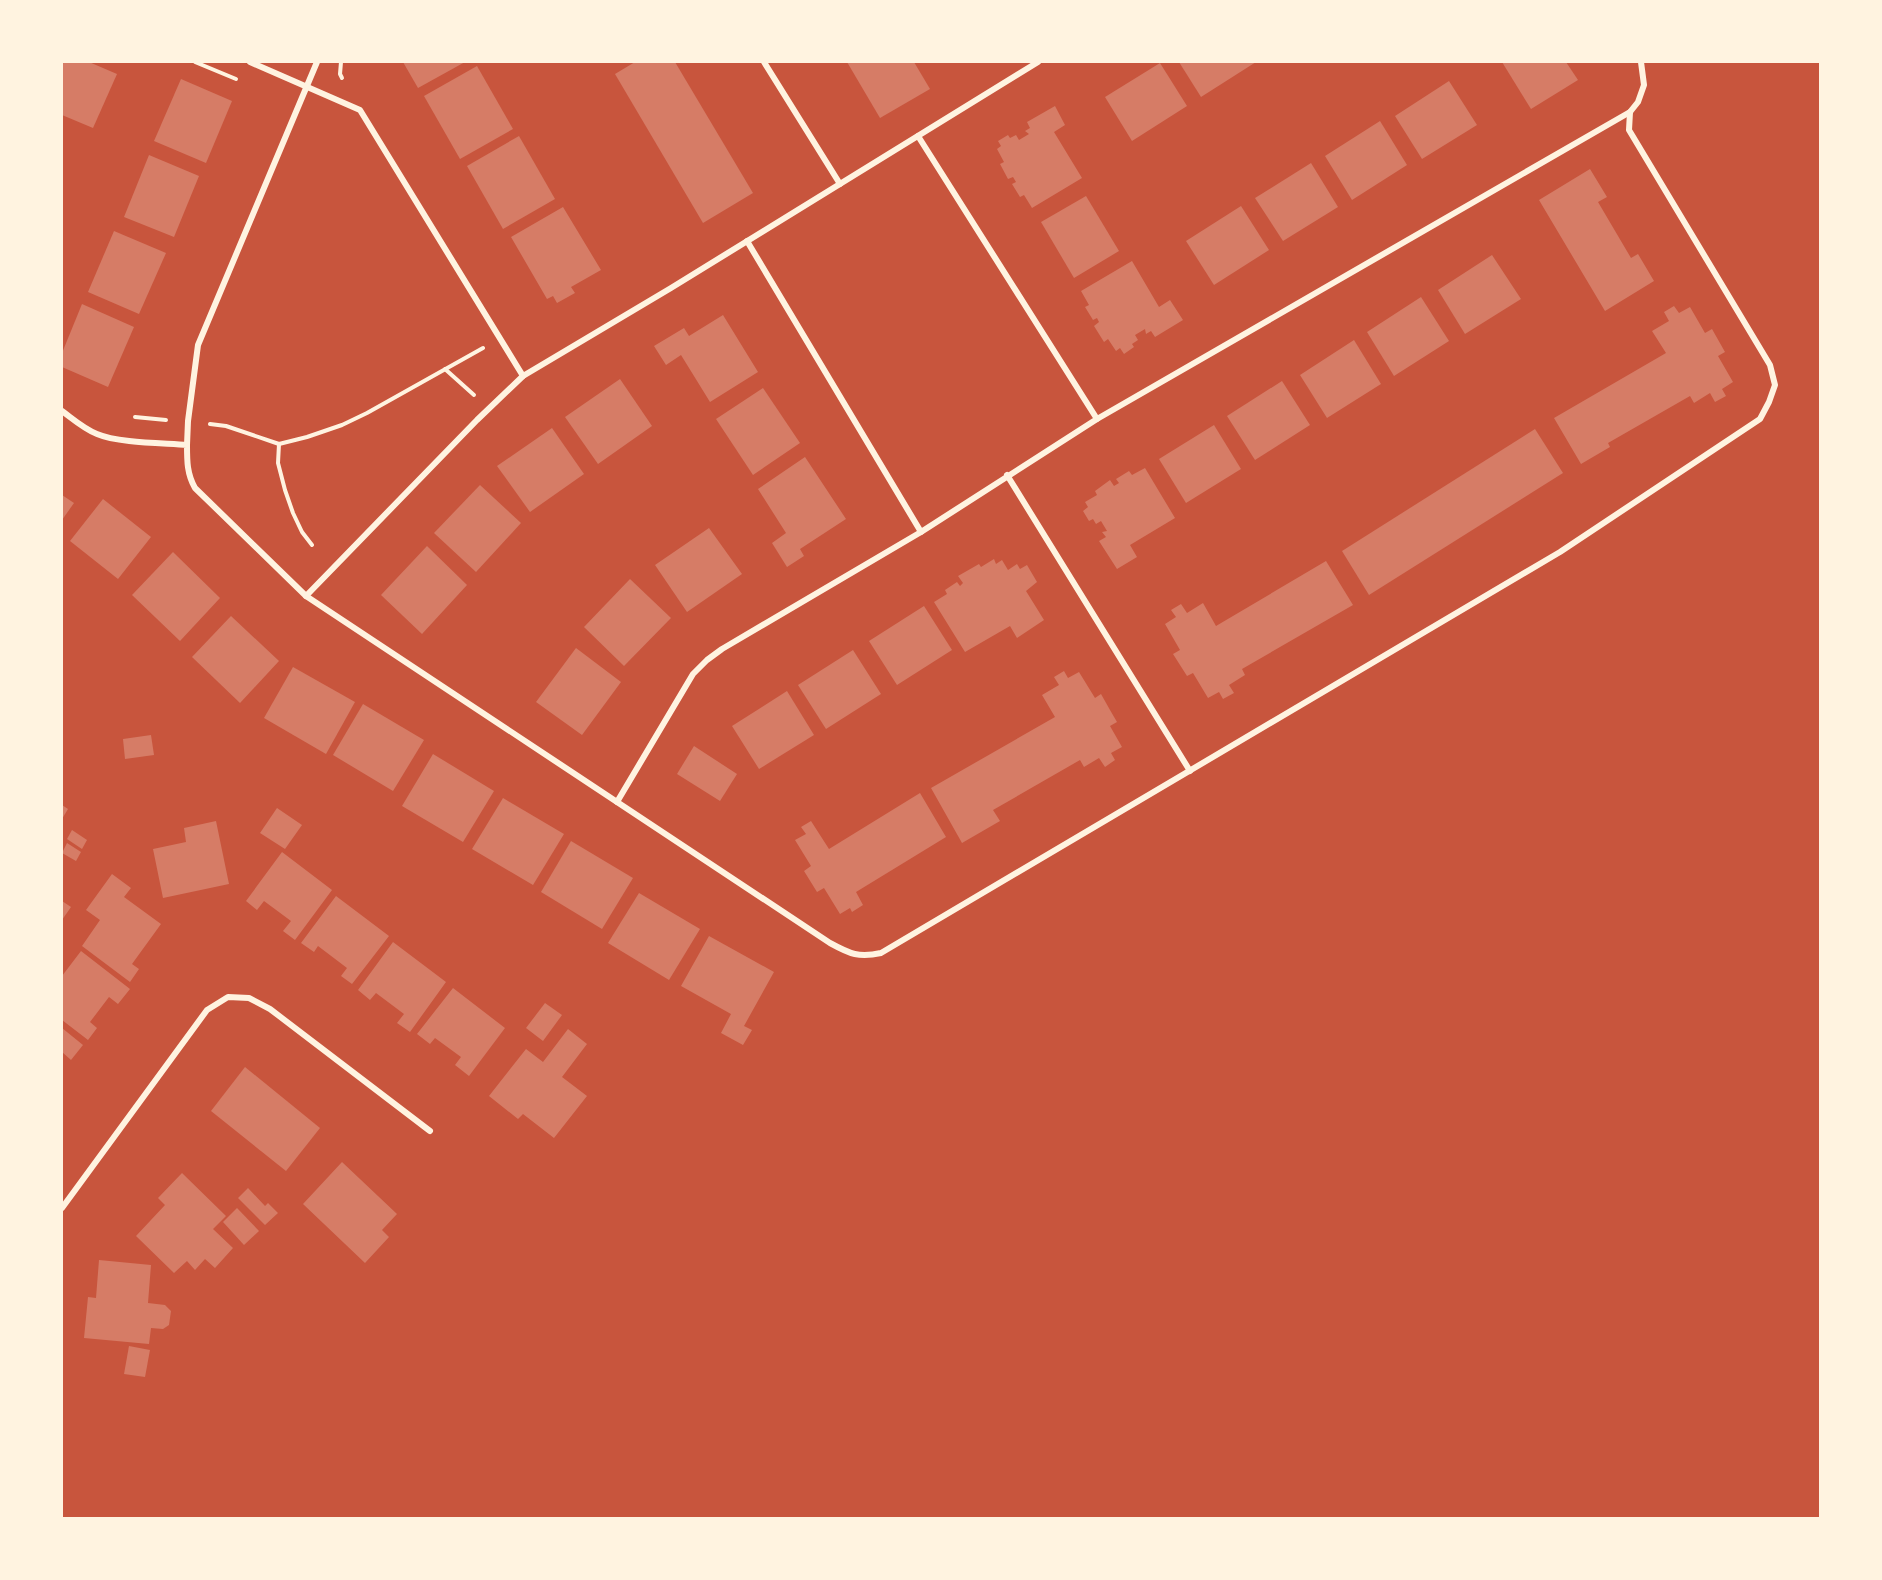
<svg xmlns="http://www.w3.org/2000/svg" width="1882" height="1580" font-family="Roboto,sans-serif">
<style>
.building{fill:#d67c66}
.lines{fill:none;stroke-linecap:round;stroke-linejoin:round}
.path{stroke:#fff3e0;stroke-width:4}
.minor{stroke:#fff3e0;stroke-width:6}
</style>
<rect width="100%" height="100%" fill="#c8553d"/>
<g class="building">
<polygon points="62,62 89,62 117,74 93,128 62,115"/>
<polygon points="403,62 465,62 418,88"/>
<polygon points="635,62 675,62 753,193 703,223 615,74"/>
<polygon points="847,62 914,62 930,89 880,118"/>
<polygon points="1179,62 1256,62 1201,97"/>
<polygon points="1502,62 1566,62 1578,80 1531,109"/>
<polygon points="1160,63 1187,106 1132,141 1105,97"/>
<polygon points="477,66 513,129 460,159 424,96"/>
<polygon points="181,79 232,101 206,163 154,141"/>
<polygon points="1449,81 1477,125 1422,159 1395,116"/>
<polygon points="1055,106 1065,125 1054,132 1082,178 1032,208 1024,195 1020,197 1012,184 1016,182 1013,177 1008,179 1000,164 1004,162 997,149 1001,146 998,141 1008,135 1010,138 1016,135 1019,140 1029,134 1025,131 1030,128 1027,122"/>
<polygon points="1380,121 1407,165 1352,200 1325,156"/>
<polygon points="519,136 555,199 503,229 467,166"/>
<polygon points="149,155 199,176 174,237 124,217"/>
<polygon points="1311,163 1338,207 1283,241 1255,198"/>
<polygon points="1590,169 1607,197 1598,202 1631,258 1638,254 1654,281 1605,311 1539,200"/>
<polygon points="1086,196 1119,251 1074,278 1041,222"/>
<polygon points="1241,206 1269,250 1214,285 1186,241"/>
<polygon points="563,207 601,270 571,287 575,293 557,303 553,296 547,299 511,237"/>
<polygon points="114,231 166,253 139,314 88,292"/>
<polygon points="1492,255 1521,299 1465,334 1438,290"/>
<polygon points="1132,261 1159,307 1170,300 1183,320 1155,337 1151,331 1146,334 1145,329 1135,335 1138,340 1132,344 1134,347 1124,354 1120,348 1116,351 1108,339 1104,342 1094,326 1099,322 1097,318 1093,320 1085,307 1089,305 1081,291"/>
<polygon points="1421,297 1449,341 1394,376 1367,332"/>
<polygon points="82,304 134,327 108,387 62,367 62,353"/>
<polygon points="1674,306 1679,313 1690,307 1705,333 1712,329 1725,352 1718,356 1733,382 1722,389 1726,396 1715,402 1710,393 1694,403 1690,396 1608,443 1610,447 1581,464 1554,418 1666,353 1652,331 1669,321 1664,312"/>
<polygon points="723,315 758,372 710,402 681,355 666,365 654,346 684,328 689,336"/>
<polygon points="1354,340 1381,384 1327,418 1300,375"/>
<polygon points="620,379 652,426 598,464 565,417"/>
<polygon points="1282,381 1310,425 1255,460 1227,416"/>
<polygon points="763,388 800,443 753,475 716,419"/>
<polygon points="1214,425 1241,469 1186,503 1159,459"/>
<polygon points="552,428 584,474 530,512 497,466"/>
<polygon points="1535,429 1563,473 1369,595 1342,551"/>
<polygon points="805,457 846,519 800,549 804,556 787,567 772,543 786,533 758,489"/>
<polygon points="1145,468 1175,518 1130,545 1137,557 1117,569 1099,541 1106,537 1102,532 1107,531 1101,521 1096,524 1093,519 1089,521 1083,511 1088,507 1085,502 1097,495 1095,491 1110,480 1114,486 1119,483 1116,479 1129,471 1132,475"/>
<polygon points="480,485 521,523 476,572 434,533"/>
<polygon points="62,495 74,503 62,520"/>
<polygon points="103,499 151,537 118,579 70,541"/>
<polygon points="709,528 742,574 687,612 655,565"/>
<polygon points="427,546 467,585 422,634 381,595"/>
<polygon points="173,552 220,598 180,641 132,595"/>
<polygon points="994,559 996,564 1002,560 1008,570 1017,564 1020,569 1027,565 1037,582 1026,591 1044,620 1017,638 1010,626 965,652 934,602 947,594 945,590 957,582 960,586 963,583 958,576 979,564 981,567"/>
<polygon points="1326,561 1353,605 1242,669 1245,675 1229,685 1234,693 1223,699 1219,692 1208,698 1193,673 1187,676 1173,654 1180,650 1165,624 1176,617 1171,610 1181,604 1187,613 1203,603 1216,626"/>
<polygon points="630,579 671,618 624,666 584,627"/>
<polygon points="924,606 952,650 897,685 869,641"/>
<polygon points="231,616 279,661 240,703 192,657"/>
<polygon points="576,648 621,682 582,735 536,702"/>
<polygon points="853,650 881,694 826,729 798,685"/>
<polygon points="293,667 355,702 326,754 264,718"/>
<polygon points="1064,671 1068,678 1079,672 1095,698 1101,694 1110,710 1117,722 1110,726 1122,747 1111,753 1115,760 1105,767 1099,758 1084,767 1080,760 993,810 1000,821 962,843 931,788 1055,717 1042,695 1059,685 1054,677"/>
<polygon points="787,691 814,735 759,769 732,726"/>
<polygon points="363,704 424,740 393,791 333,755"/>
<polygon points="151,735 154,755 125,759 123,739"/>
<polygon points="694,746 737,774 720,801 677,774"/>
<polygon points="433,754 494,791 463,842 402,806"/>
<polygon points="920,793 946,837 856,892 863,905 852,912 850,908 840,914 824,888 817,892 804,871 811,866 795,840 806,834 801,827 811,821 829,849"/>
<polygon points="503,798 564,834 533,885 472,849"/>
<polygon points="62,805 68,809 62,819"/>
<polygon points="277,808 302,825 285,849 260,833"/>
<polygon points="216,821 229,884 163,898 153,849 186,842 184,828"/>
<polygon points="72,830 87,840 82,849 67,839"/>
<polygon points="571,841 633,878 602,929 541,892"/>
<polygon points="67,843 81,852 76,861 62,853"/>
<polygon points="282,852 332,890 295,940 283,931 291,921 264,901 257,910 246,901"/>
<polygon points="112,874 131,888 124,897 161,924 132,964 139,969 130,982 82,946 100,920 86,910"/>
<polygon points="639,893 700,929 669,980 608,943"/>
<polygon points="336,896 389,936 352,984 341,976 347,968 318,946 314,952 301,943"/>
<polygon points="62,901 71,907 62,920"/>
<polygon points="709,936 774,972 744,1026 752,1030 743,1045 721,1033 731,1014 681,986"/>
<polygon points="393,942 446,982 410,1032 397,1023 404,1014 376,993 370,1000 358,990"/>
<polygon points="81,951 130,989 118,1004 109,997 90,1022 97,1028 88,1040 62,1020 62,976"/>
<polygon points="453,988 505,1028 469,1076 455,1065 461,1057 435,1038 430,1044 417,1034"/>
<polygon points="545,1003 562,1015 543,1041 526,1028"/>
<polygon points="62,1028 83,1045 71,1060 62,1052"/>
<polygon points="568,1029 587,1044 562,1077 587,1096 554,1138 523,1114 518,1119 489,1096 526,1049 543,1062"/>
<polygon points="245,1067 320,1128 286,1171 211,1111"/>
<polygon points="342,1162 397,1214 382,1230 389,1237 365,1263 303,1204"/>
<polygon points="182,1173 226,1216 213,1229 233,1248 215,1268 205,1259 195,1270 187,1261 174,1273 136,1236 165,1205 158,1198"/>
<polygon points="248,1188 265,1206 268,1203 278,1213 265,1225 238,1198"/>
<polygon points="237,1208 259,1231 244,1245 223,1222"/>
<polygon points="99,1260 151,1265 148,1303 165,1305 171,1311 169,1325 163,1329 151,1328 149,1344 84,1338 88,1297 96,1298"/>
<polygon points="129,1346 150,1350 145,1377 124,1374"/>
</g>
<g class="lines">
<g class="path">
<polyline points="195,62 236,79"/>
<polyline points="341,62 340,74 342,78"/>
<polyline points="445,369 474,395"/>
<polyline points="135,417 166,420"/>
<polyline points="210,424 226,426 279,444 307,437 342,425 367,413 483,348"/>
<polyline points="279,444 278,463 285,490 293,513 302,532 312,545"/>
</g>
<g class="minor">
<polyline points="250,62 360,110 523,376"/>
<polyline points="764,62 840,184"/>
<polyline points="747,241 921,532"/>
<path d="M62,411C73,419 84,429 97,434C118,443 163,443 187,445C187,461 187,474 195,488L306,596L830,943C850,954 859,958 881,953L1560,552L1760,419L1769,402L1775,385L1770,365L1629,130L1630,112L1638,102L1644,85L1641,62"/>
<polyline points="1097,419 1630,112"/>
<polyline points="187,445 188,421 198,345 317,62"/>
<polyline points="1007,475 1190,771"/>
<polyline points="306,596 477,420 523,376 671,288 1038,62"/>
<polyline points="617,802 693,674 707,660 722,649 921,532 1097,419 918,136"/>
<polyline points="62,1208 207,1010 228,997 249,998 270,1009 430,1131"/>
</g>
</g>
<rect width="1882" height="1580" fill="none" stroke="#fff3e0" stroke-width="126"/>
</svg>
